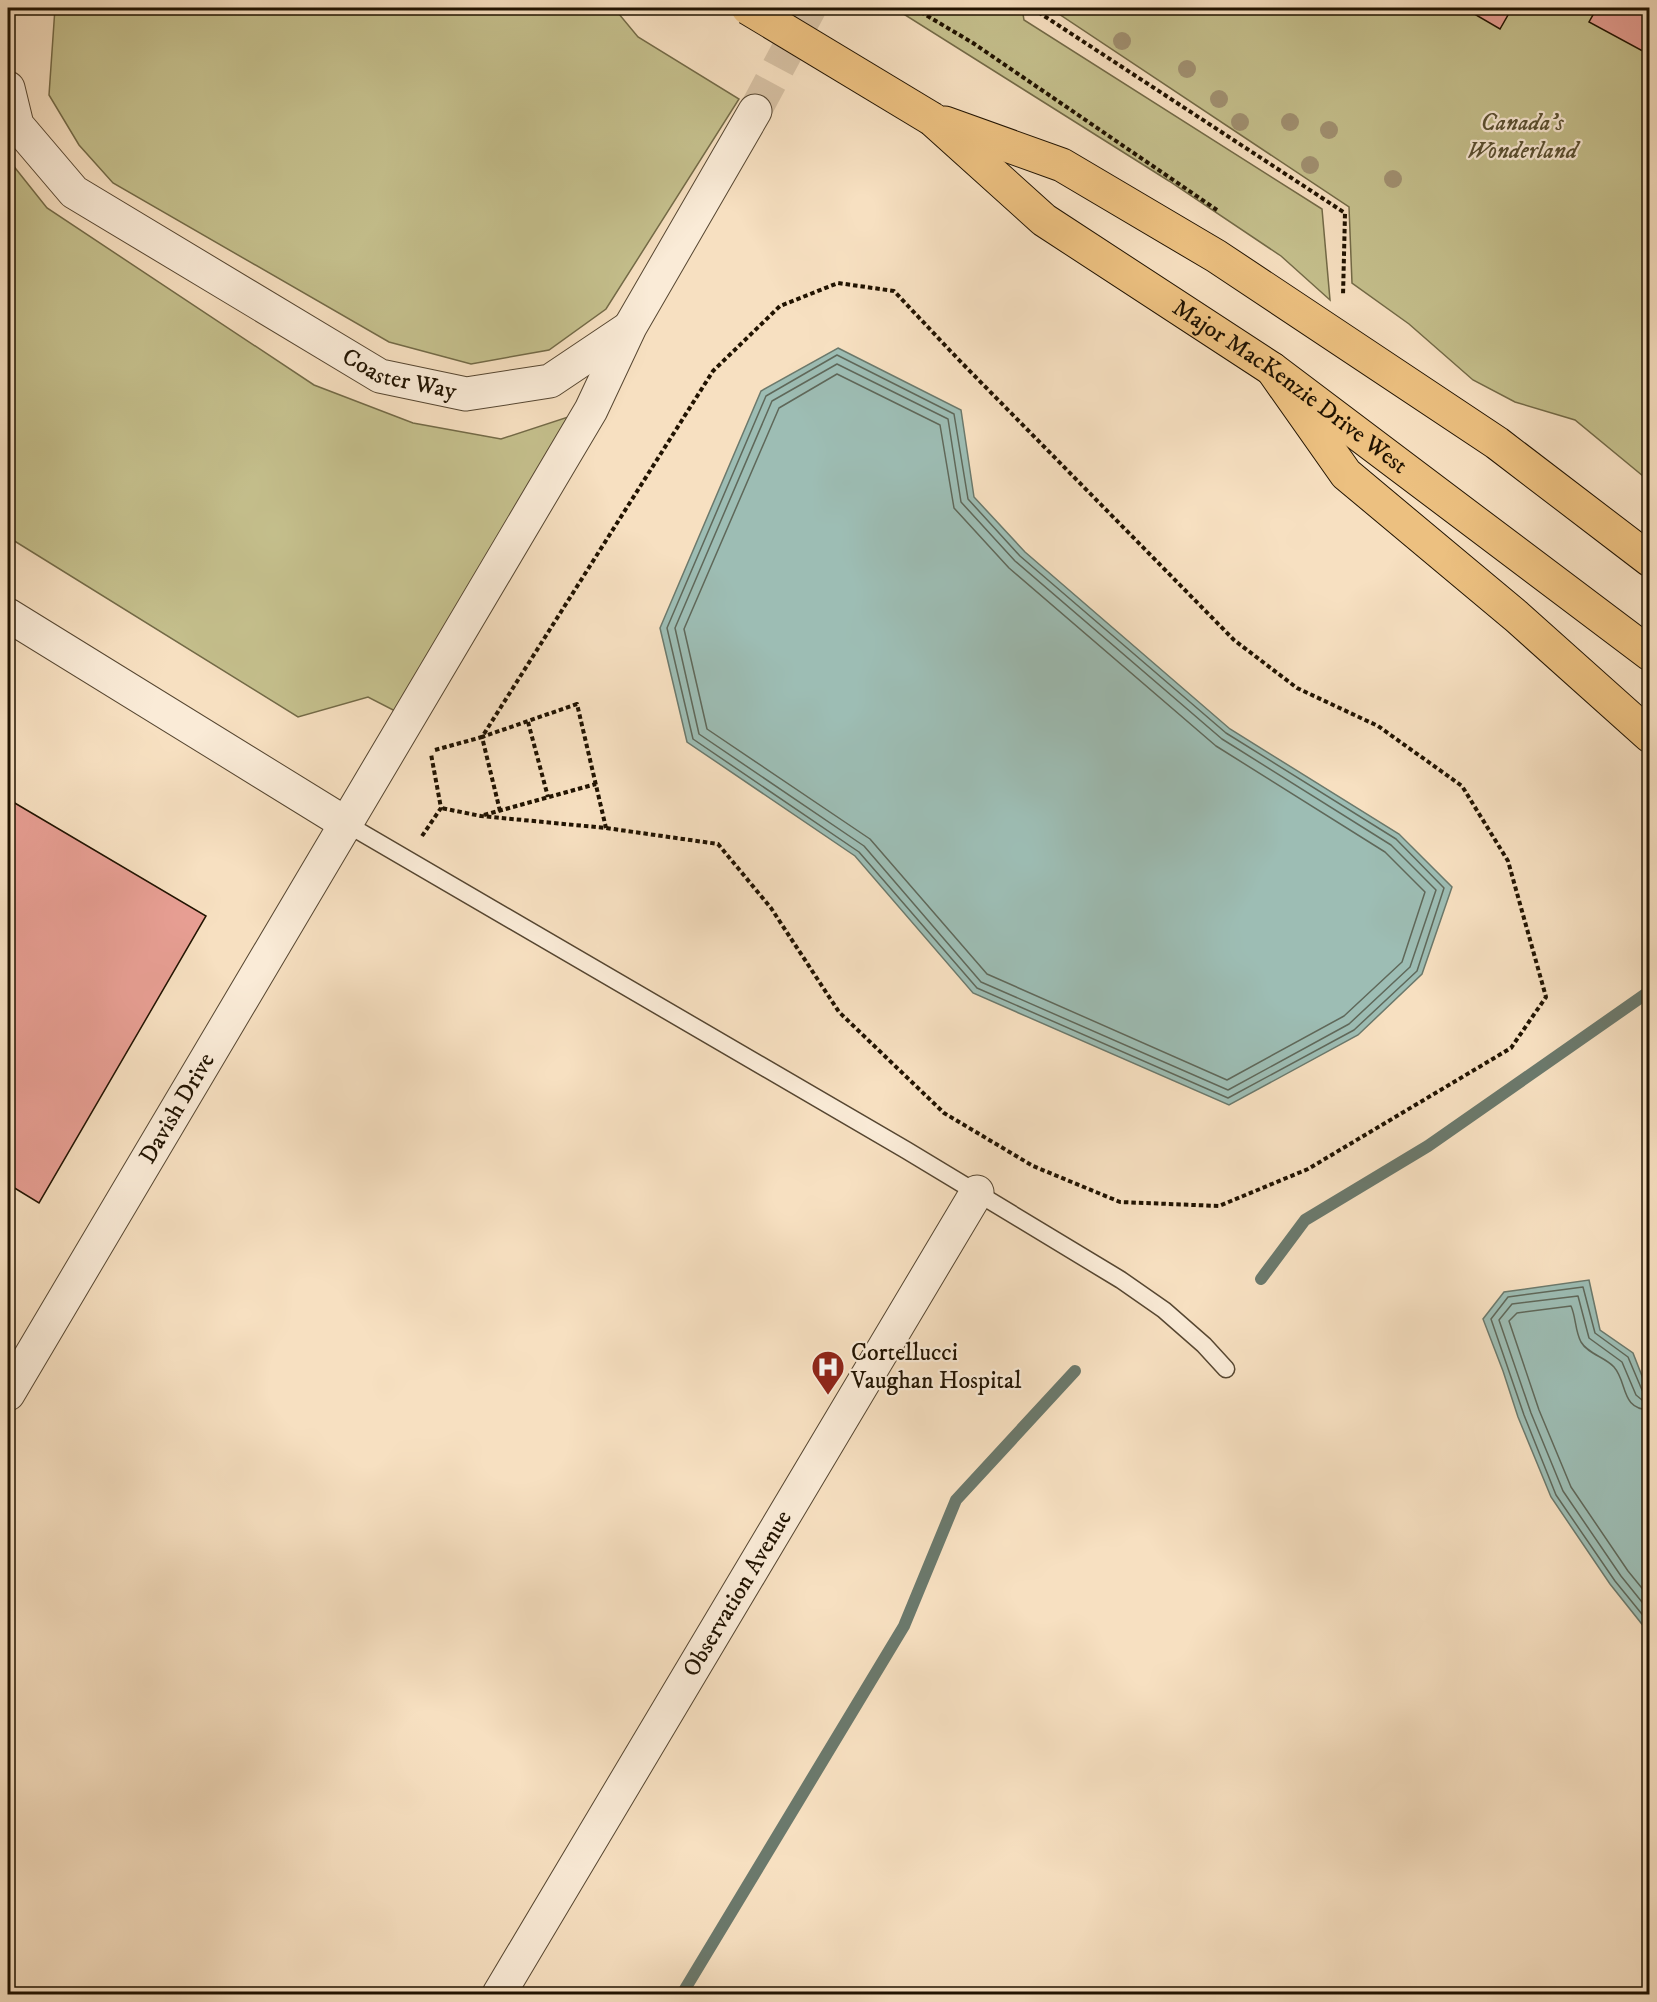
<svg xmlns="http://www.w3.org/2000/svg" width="1657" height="2002" font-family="'IM FELL DW Pica',serif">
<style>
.green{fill:#c5c08d;stroke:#736a47;stroke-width:1.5}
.water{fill:#9dbdb4;stroke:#6b796c;stroke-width:1.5}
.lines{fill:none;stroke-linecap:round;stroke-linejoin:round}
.shore{stroke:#5f685a;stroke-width:1.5}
.stream{stroke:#6b796c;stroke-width:12}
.building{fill:#e89f94;stroke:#211301;stroke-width:1.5}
.minor-tunnel{stroke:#d7c1a4;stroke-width:33;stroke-dasharray:33 16;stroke-linecap:butt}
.service-casing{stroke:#564631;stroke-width:19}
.minor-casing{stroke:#564631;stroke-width:35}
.primary-casing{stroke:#211301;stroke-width:35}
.motorway-casing{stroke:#211301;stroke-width:35}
.path{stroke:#211301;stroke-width:4;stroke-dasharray:4.5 3;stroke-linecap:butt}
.service{stroke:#faebd7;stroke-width:16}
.minor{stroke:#faebd7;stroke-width:33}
.primary{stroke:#ecc080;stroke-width:33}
.motorway{stroke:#ecc080;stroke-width:33}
.primary-bridge-casing{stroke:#211301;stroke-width:35;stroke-linecap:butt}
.primary-bridge{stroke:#ecc080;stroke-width:33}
.tree{fill:#a19172}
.labels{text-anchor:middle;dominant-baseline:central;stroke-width:4.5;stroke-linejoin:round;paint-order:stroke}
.park-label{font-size:24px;font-style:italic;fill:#5a5032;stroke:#faebd7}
.street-label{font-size:24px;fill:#211301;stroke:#faebd7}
.poi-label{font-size:24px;fill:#211301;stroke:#faebd7;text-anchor:start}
</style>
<rect width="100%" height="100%" fill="#f7e0c1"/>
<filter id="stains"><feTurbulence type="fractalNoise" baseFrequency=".00333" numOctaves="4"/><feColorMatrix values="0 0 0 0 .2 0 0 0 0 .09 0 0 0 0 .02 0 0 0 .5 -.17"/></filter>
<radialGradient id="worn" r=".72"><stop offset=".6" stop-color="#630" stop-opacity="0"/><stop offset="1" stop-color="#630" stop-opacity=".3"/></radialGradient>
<g class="green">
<polygon points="55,8 609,8 619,14 638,37 739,99 606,309 549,350 471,364 389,342 113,183 79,145 49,95"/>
<polygon points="894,8 1022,8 1024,20 1322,209 1330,300 1281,256 1169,181"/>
<polygon points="1055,8 1649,8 1649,481 1575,420 1515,402 1473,380 1409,324 1352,283 1349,207 1056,12"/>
<polygon points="8,159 47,208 314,385 413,423 501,439 568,417 397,712 368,697 298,717 8,537"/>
</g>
<g class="water">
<polygon points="838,348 961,410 974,497 1025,552 1230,729 1399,834 1452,887 1422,974 1358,1035 1229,1105 973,993 855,856 687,742 660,628 761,391"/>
<polygon points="1589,1280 1600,1330 1633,1353 1649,1394 1649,1633 1610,1584 1551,1497 1518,1417 1503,1371 1483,1319 1504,1292"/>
</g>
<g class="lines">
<g class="shore">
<polygon points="837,355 954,414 968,499 1020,556 1226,733 1396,839 1444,888 1417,971 1354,1030 1228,1098 977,988 859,852 693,739 667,628 766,396"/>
<polygon points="837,364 948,419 961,502 1015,561 1222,739 1391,845 1436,890 1410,967 1349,1024 1228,1090 981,982 864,846 699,734 675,628 772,401"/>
<polygon points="837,374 940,425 954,508 1009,568 1216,746 1385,852 1425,892 1402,962 1344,1016 1227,1080 987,974 870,839 707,729 684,629 779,408"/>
<polyline points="1650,1394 1642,1390 1628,1357 1595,1333 1583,1287 1508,1297 1491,1319 1524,1415 1556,1495 1615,1581 1650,1624"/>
<polyline points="1650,1401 1642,1400 1636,1395 1622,1362 1589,1338 1578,1296 1512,1304 1499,1320 1531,1413 1563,1491 1621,1576 1650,1612"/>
<path d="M1650,1410C1620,1409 1628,1383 1614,1367C1605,1357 1588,1354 1581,1342C1575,1331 1576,1317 1571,1306L1517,1313L1509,1321L1539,1410L1571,1487L1628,1571L1650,1598"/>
</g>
<g class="stream">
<polyline points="1261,1279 1305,1220 1428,1146 1650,991"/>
<polyline points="682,1994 904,1626 956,1500 1075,1371"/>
</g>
</g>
<g class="building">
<polygon points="1464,8 1512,8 1500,29"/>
<polygon points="1597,8 1650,8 1650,55 1589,22"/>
<polygon points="8,799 206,916 39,1203 8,1184"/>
</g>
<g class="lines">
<polyline class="minor-tunnel" points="755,111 810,8"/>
<g class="service-casing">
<polyline id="service" points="345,823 906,1150 1121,1280 1164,1310 1204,1345 1226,1369"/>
</g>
<g class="minor-casing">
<g id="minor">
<path id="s1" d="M8,88L17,125L74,192L380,376L466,394L550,381L629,328"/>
<polyline points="8,615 345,823"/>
<path id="s2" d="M8,1394L591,410L630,327L755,111"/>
<path id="s3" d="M499,1994L977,1192"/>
</g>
</g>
<g class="primary-casing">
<g id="primary">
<path id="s4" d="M932,119L1044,220L1272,369L1650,654"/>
<polyline points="945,123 1062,165 1216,256 1497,443 1650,560"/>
</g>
</g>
<g class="motorway-casing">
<polyline id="motorway" points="1272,369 1346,474 1516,616 1650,736"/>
</g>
<g class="path">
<polyline points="914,8 973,43 1217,210"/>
<polyline points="1032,8 1345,213 1343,296"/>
<polyline points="528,722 548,797"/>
<polyline points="435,750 482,737 713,371 780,306 838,283 894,291 958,359 1234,640 1297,688 1378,726 1462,786 1508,861 1546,997 1511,1048 1308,1169 1219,1206 1120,1202 1033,1166 944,1113 839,1012 771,908 718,844 606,828 481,816 441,808"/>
<polyline points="500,811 482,737 577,704 606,828"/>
<polyline points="484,815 596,784"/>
<polyline points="422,836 441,808 431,754"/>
</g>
<use href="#service" class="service"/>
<use href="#minor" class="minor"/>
<use href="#primary" class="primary"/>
<use href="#motorway" class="motorway"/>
<g class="primary-bridge-casing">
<polyline id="primary-bridge" points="748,8 932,119"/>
</g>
<use href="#primary-bridge" class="primary-bridge"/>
</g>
<g class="tree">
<circle cx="1122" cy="41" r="9"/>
<circle cx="1187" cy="69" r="9"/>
<circle cx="1219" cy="99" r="9"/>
<circle cx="1240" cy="122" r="9"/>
<circle cx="1290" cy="122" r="9"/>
<circle cx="1329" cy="130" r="9"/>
<circle cx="1310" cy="165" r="9"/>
<circle cx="1393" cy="179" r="9"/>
</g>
<defs>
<g id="hospital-pin" transform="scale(1.725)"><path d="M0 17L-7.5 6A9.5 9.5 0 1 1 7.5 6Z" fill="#8f2418" stroke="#faebd7"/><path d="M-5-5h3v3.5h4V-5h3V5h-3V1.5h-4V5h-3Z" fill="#fff"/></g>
</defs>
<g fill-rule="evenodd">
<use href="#hospital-pin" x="828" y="1367"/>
</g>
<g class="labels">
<g class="park-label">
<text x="1522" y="123">Canada's<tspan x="1522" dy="28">Wonderland</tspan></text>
</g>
<g class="street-label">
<text stroke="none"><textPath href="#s1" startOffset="501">Coaster Way</textPath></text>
<text stroke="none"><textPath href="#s4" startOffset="448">Major MacKenzie Drive West</textPath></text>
<text stroke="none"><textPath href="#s2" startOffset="332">Davish Drive</textPath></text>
<text stroke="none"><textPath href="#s3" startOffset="466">Observation Avenue</textPath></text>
</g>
<g class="poi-label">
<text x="851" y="1353">Cortellucci<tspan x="851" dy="28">Vaughan Hospital</tspan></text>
</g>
</g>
<rect width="1657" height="2002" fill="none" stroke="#f7e0c1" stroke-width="30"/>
<rect x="9" y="9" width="1639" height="1984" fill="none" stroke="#211301" stroke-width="3"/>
<rect x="15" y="15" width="1627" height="1972" fill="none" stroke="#211301" stroke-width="1.5"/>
<rect width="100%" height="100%" filter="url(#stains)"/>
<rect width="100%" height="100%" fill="url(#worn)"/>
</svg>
